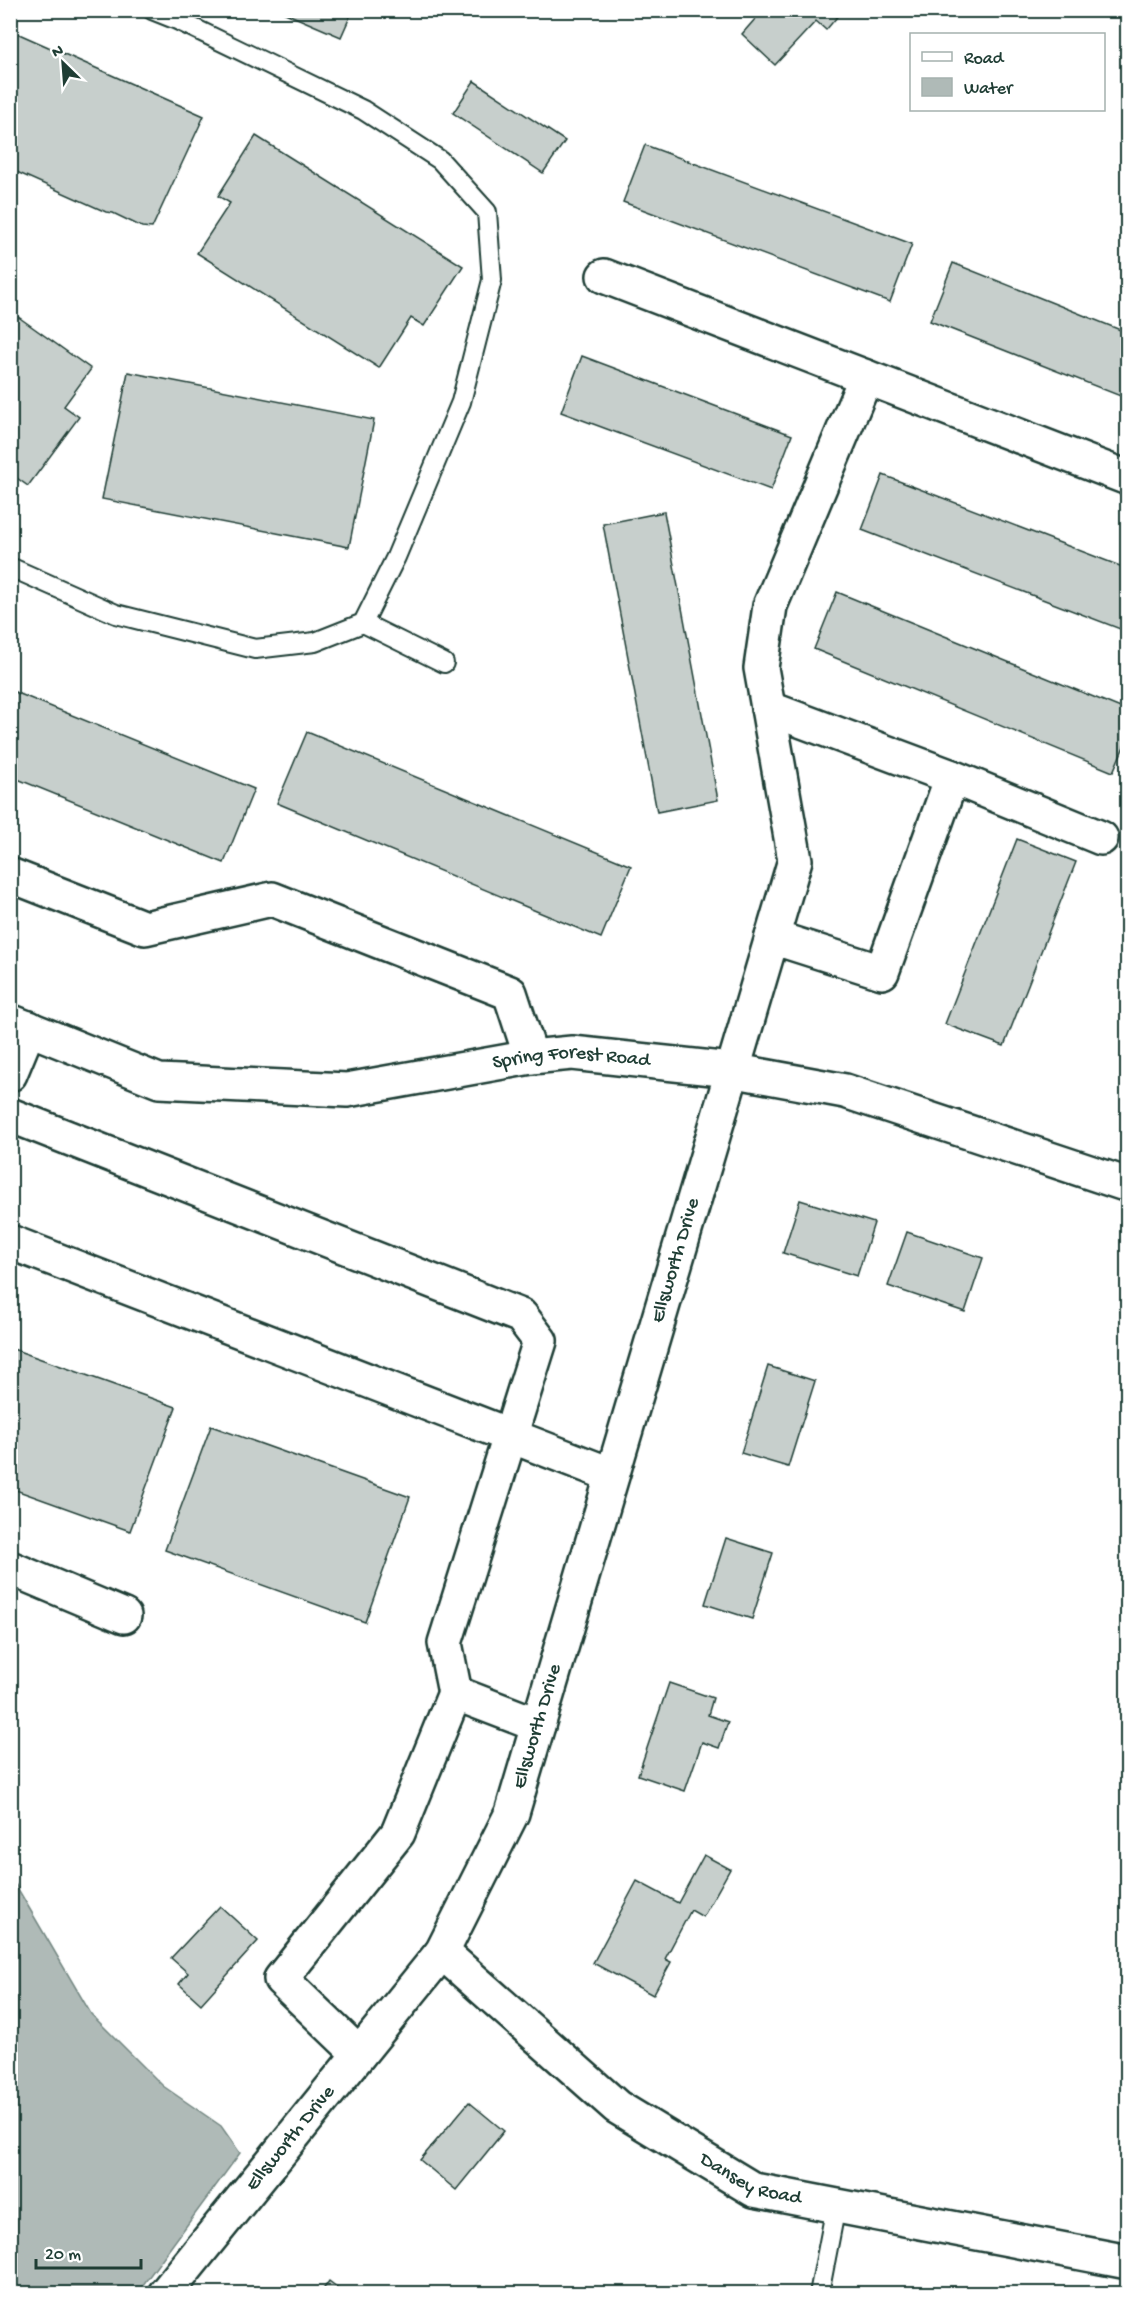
<svg xmlns="http://www.w3.org/2000/svg" width="1138" height="2304" font-family="'Gochi Hand',sans-serif">
<style>
.water{fill:#afbab7;stroke:#758883;stroke-width:1.5}
.building{fill:#c7cfcc;stroke:#1f3d34;stroke-width:1.5}
.lines{fill:none;stroke-linecap:round;stroke-linejoin:round}
.lane-casing{stroke:#1f3d34;stroke-width:22}
.street-casing{stroke:#1f3d34;stroke-width:38}
.lane{stroke:#fff;stroke-width:18}
.street{stroke:#fff;stroke-width:33}
.labels{text-anchor:middle;dominant-baseline:central;stroke-width:4.5;stroke-linejoin:round;paint-order:stroke}
.street-label{font-size:20px;fill:#1f3d34;stroke:#fff}
</style>
<rect width="100%" height="100%" fill="#fff"/>
<filter id="ink" filterUnits="userSpaceOnUse"><feTurbulence type="fractalNoise" baseFrequency=".0167" numOctaves="2"/><feDisplacementMap in="SourceGraphic" scale="12" xChannelSelector="R" yChannelSelector="G"/><feConvolveMatrix kernelMatrix="1 2 1 2 8 2 1 2 1" color-interpolation-filters="sRGB"/></filter>
<g filter="url(#ink)">
<polygon class="water" points="11,1877 91,2014 163,2086 221,2126 240,2153 137,2293 11,2293"/>
<g class="building">
<polygon points="278,10 353,10 341,37"/>
<polygon points="763,10 843,10 826,30 816,21 775,65 742,34"/>
<polygon points="10,30 204,116 152,228 142,227 113,213 106,212 10,169"/>
<polygon points="474,81 565,141 543,173 453,113"/>
<polygon points="256,136 463,266 424,326 411,318 379,368 197,253 230,203 218,196"/>
<polygon points="645,145 912,244 890,302 623,202"/>
<polygon points="953,263 1128,333 1128,399 930,321"/>
<polygon points="10,311 91,369 64,406 79,417 28,486 10,473"/>
<polygon points="582,356 792,435 771,490 561,412"/>
<polygon points="128,372 374,420 349,547 102,499"/>
<polygon points="883,475 1128,569 1128,632 862,530"/>
<polygon points="664,512 718,800 657,812 603,524"/>
<polygon points="837,592 1128,711 1128,737 1113,772 814,649"/>
<polygon points="10,690 254,789 224,863 10,776"/>
<polygon points="307,732 631,866 601,938 277,803"/>
<polygon points="1017,839 1076,862 1004,1046 945,1024"/>
<polygon points="800,1200 874,1223 857,1276 783,1253"/>
<polygon points="907,1232 983,1258 965,1312 888,1286"/>
<polygon points="10,1348 176,1407 130,1531 10,1488"/>
<polygon points="768,1366 815,1381 788,1467 741,1453"/>
<polygon points="211,1426 410,1497 365,1622 165,1550"/>
<polygon points="726,1538 773,1553 752,1619 705,1604"/>
<polygon points="669,1683 713,1698 708,1715 728,1722 719,1748 702,1742 685,1791 638,1775"/>
<polygon points="704,1855 730,1869 703,1917 691,1910 665,1959 671,1962 653,1995 593,1963 637,1881 678,1903"/>
<polygon points="220,1906 258,1941 201,2004 179,1984 188,1973 171,1958"/>
<polygon points="469,2102 504,2131 456,2190 420,2160"/>
<polygon points="329,2281 346,2294 320,2294"/>
</g>
<g class="lines">
<g class="lane-casing">
<g id="lane">
<polyline points="10,567 116,614 255,649 315,642 363,623 396,557 461,402 492,280 487,212 440,160 363,110 177,20 152,10"/>
<polyline points="363,623 444,663"/>
<polyline points="819,2294 836,2206"/>
</g>
</g>
<g class="street-casing">
<g id="street">
<polyline points="604,276 1128,478"/>
<polyline points="768,708 952,777 1101,838"/>
<polyline points="10,875 145,928 272,899 510,993 531,1057"/>
<polyline points="772,937 882,972 952,777"/>
<path id="s1" d="M10,1021L159,1081L347,1090L531,1057L572,1053L731,1070L845,1091L1128,1185"/>
<polyline points="10,1074 29,1028"/>
<polyline points="10,1115 521,1316 540,1341 445,1643 455,1693"/>
<polyline points="10,1242 612,1475"/>
<polyline points="10,1568 124,1616"/>
<path id="s2" d="M442,1952L617,2107L754,2190L1128,2262"/>
<polyline points="359,2054 281,1979 398,1833 455,1693 538,1725"/>
<path id="s3" d="M165,2294L442,1952L512,1813L795,860L761,668L770,606L866,377"/>
</g>
</g>
<use href="#lane" class="lane"/>
<use href="#street" class="street"/>
</g>
</g>
<g class="labels">
<g class="street-label">
<text stroke="none"><textPath href="#s1" startOffset="576">Spring Forest Road</textPath></text>
<text stroke="none"><textPath href="#s3" startOffset="1172">Ellsworth Drive</textPath></text>
<text stroke="none"><textPath href="#s3" startOffset="686">Ellsworth Drive</textPath></text>
<text stroke="none"><textPath href="#s3" startOffset="200">Ellsworth Drive</textPath></text>
<text stroke="none"><textPath href="#s2" startOffset="387">Dansey Road</textPath></text>
</g>
</g>
<rect width="1138" height="2304" fill="none" stroke="#fff" stroke-width="36"/>
<rect x="18" y="18" width="1102" height="2268" fill="none" stroke="#1f3d34" stroke-width="2" filter="url(#ink)"/>
<rect x="910" y="33" width="195" height="78" fill="#ffffff" stroke="#a5b1ae" stroke-width="1.5"/>
<rect x="922" y="52" width="30" height="9" fill="#ffffff" stroke="#a5b1ae" stroke-width="1.5"/>
<text x="964" y="63" font-size="18" fill="#1f3d34">Road</text>
<rect x="922" y="78" width="30" height="18" fill="#afbab7" stroke="#a5b1ae" stroke-width="1.5"/>
<text x="964" y="93" font-size="18" fill="#1f3d34">Water</text>
<g transform="translate(63 63) rotate(335)" stroke="#ffffff" stroke-width="4.5" paint-order="stroke">
<path d="M0-4.5L10 22L0 15L-10 22Z" fill="#1f3d34"/>
<text y="-9" font-size="16" font-weight="bold" text-anchor="middle" fill="#1f3d34">N</text>
</g>
<path d="M36 2259v9h105v-9" fill="none" stroke="#1f3d34" stroke-width="3"/>
<text x="45" y="2259" font-size="18" fill="#1f3d34" stroke="#ffffff" stroke-width="4.5" paint-order="stroke">20 m</text>
</svg>
